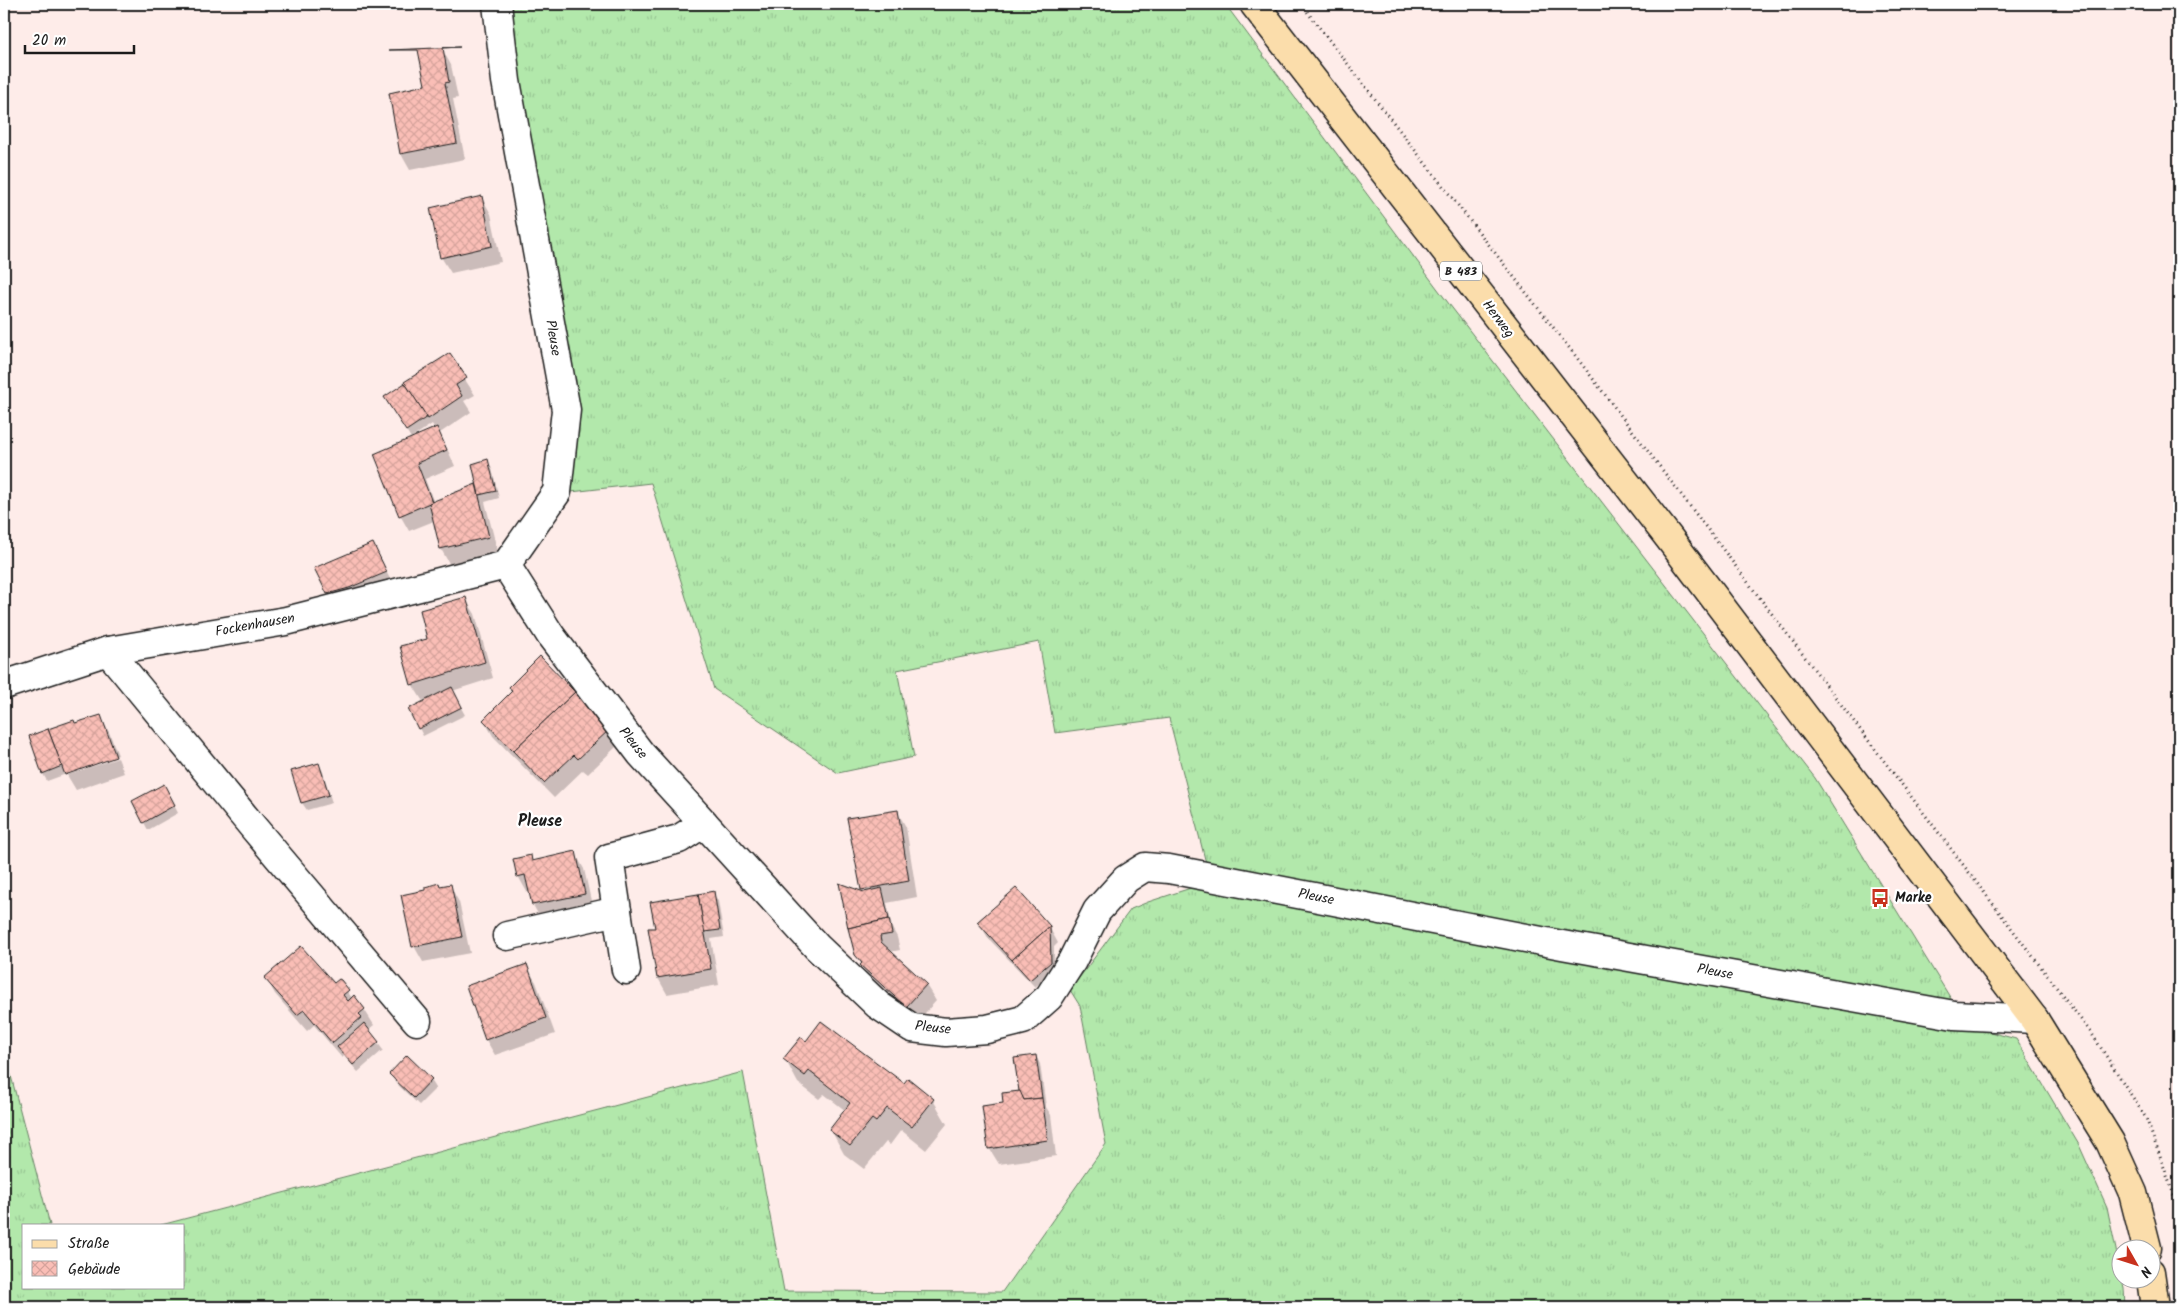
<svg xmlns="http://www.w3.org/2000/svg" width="2183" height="1311" font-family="Kalam,sans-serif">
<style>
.grass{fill:url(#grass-tufts);stroke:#678264}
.shadow{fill:#0003}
.building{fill:url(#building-cross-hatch);stroke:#1c1c1c}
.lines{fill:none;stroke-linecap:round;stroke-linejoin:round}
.minor-casing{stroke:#1c1c1c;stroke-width:31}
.major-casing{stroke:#1c1c1c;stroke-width:31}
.path{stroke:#1c1c1c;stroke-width:3;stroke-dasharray:1 4;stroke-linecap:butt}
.minor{stroke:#fff;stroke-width:28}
.major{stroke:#fbddab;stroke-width:28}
.labels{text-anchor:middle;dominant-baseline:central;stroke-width:4.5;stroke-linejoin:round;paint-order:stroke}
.shield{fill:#fff;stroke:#606060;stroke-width:1}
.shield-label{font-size:12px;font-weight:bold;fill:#1c1c1c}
.street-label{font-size:14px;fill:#1c1c1c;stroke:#fff}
.poi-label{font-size:14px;font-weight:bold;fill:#1c1c1c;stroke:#fff;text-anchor:start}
.quarter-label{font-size:16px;font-weight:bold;fill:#1c1c1c;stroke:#fff}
</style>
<defs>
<pattern id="grass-tufts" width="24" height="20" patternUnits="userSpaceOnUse" patternTransform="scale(1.25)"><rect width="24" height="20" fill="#b2e8ab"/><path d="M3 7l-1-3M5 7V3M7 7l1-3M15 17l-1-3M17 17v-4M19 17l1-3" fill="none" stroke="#98c693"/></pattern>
<pattern id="building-cross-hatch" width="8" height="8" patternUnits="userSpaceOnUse" patternTransform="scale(1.25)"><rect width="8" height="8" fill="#fabeb6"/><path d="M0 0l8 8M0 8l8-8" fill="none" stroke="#d6a39c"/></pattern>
</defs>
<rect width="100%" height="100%" fill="#feece9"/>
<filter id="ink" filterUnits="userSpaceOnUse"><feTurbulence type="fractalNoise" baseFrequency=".02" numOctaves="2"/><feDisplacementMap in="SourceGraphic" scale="10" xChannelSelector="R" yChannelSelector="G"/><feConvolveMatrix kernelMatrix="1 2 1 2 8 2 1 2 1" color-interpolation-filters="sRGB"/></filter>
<g filter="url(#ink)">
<g class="grass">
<polygon points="503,4 1225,4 1449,304 1815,778 1956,1007 1209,875 1169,718 1055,733 1039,642 897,670 914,757 838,773 714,689 651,483 562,493"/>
<polygon points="1209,882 1953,1022 2016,1039 2079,1145 2107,1207 2124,1288 2125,1307 4,1307 4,1049 50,1225 24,1225 24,1287 184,1287 184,1225 161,1225 743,1072 784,1291 1002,1292 1106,1144 1080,1006 1070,990 1131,909 1148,902"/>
</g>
<g class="shadow">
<polygon points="442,49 451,65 458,98 453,99 465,159 410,170 401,154 390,93 426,86"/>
<polygon points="482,198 491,214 501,262 451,273 441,257"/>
<polygon points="449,355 475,395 464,401 471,412 440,433 455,466 425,479 434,503 476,486 478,490 488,461 492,469 499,498 485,502 498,553 450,565 441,549 434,521 409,531 400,515 376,455 435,429 432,424 411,438 390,405"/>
<polygon points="381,561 395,589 337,609 328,593"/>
<polygon points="465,598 475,614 493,678 452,691 465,715 423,736 419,728 431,699 422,700 412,684 429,639"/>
<polygon points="100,716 109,732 118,755 47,781 43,774"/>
<polygon points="484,720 609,729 618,745 588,774 583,770 554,798 493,736"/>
<polygon points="118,758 124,773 76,790 67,775"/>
<polygon points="319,764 323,772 332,803 307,810 302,803 293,772"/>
<polygon points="168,793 178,813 148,830 133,802"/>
<polygon points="897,811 906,827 917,897 887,903 892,928 897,937 900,950 890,952 926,985 936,1001 916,1023 871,981 856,955 864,894 862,890"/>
<polygon points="575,853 584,869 593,910 542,921 533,905 530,892 527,892 518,876 530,856 533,862"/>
<polygon points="450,886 459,902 470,953 423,962 414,946 440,888"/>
<polygon points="713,893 718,901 724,937 711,939 719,985 667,994 658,978 649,930 656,929"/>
<polygon points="979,922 1049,927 1058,943 1054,947 1054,970 1035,987 988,938"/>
<polygon points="526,966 536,982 555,1034 495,1055 486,1040"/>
<polygon points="266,978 334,985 339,980 352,998 364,1009 374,1025 368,1030 383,1050 358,1072 344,1056 342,1058 314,1025 307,1031 275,994"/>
<polygon points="806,1042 904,1085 933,1100 947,1124 926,1150 901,1130 890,1145 886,1142 864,1169 844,1154 831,1130 846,1111 824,1094 819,1099 798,1083 785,1059"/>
<polygon points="1036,1056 1040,1064 1046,1107 1051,1115 1056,1156 999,1164 989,1148 1021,1092"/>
<polygon points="407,1057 431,1080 436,1088 419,1105 395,1082 390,1074"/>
</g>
<g class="building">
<polygon points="460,47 443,48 449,82 445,83 457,143 400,154 389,93 425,85 418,50 389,50"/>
<polygon points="482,196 492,246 440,258 430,208"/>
<polygon points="450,353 467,378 456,385 462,396 428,419 404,382"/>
<polygon points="405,383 427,417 406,431 384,397"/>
<polygon points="437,427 447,450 417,463 432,502 399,516 374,454"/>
<polygon points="488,459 496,491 479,495 472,464"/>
<polygon points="476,484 489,537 440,549 429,503"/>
<polygon points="373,543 387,572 349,588 327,594 314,568"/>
<polygon points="466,597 485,662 411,685 400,646 427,639 420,610"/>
<polygon points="540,656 575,692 513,751 483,720 512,691 509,687"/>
<polygon points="452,687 462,707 418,729 408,709"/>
<polygon points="575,692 610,729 578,759 574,755 544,783 513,751"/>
<polygon points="101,715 116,757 65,775 48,729 74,720 75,723"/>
<polygon points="48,729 62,766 42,774 29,736"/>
<polygon points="319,763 329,795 301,803 291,771"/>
<polygon points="164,784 175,805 143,823 132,801"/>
<polygon points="898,810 909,881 861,890 847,818"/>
<polygon points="576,851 585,894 532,905 525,875 517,877 513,859 531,855 532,861"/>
<polygon points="439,883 440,886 451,884 462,937 412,947 401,895 425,890 425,887"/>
<polygon points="839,883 864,892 882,888 889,919 848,928"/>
<polygon points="1016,888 1050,926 1012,960 977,922"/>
<polygon points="714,891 720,930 704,932 698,894"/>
<polygon points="698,894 711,969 657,978 648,928 655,928 650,902"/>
<polygon points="889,919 892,934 880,936 881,942 927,984 906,1007 860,965 862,963 855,955 848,928"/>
<polygon points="1050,926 1051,962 1030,980 1012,960"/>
<polygon points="301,946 334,983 339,979 341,980 349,990 343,995 348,1001 354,995 365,1009 359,1014 362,1017 332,1043 304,1010 297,1015 264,978"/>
<polygon points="527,964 546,1018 485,1040 466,986"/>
<polygon points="821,1021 904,1083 908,1078 934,1099 912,1127 887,1108 876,1122 872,1119 850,1146 829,1130 850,1103 809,1071 805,1076 783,1059 801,1037 806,1041"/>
<polygon points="364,1023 379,1042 353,1065 337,1047"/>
<polygon points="407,1055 432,1079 414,1098 389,1074"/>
<polygon points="1036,1055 1042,1098 1024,1100 1019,1091 1014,1058"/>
<polygon points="1020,1091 1024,1100 1042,1098 1048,1140 988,1149 982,1106 1003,1103 1002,1093"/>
</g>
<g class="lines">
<g class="minor-casing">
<g id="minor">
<polyline points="497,4 506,81 566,410 557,492 506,565 551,636 641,754 817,947 878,1005 912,1028 946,1032 987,1029 1023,1020 1049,997 1072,961 1097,911 1126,879 1145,867 1169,869 1562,945 1954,1015 2034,1019"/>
<polyline points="108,651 253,827 417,1021"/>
<polyline points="4,685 108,651 286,621 506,565"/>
<polyline points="507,936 617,911"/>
<polyline points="626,970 609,858 679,839 704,823"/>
</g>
</g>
<g class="major-casing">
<g id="major">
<polyline points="1254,4 1669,538 2034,1019 2110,1142 2133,1193 2147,1248"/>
<polyline points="2150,1272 2155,1307"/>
</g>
</g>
<polyline class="path" points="1301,4 1574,354 2092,1034 2146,1118 2179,1209"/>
<use href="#minor" class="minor"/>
<use href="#major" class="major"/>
</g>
</g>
<defs>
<g id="bus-bare" transform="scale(1.5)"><path d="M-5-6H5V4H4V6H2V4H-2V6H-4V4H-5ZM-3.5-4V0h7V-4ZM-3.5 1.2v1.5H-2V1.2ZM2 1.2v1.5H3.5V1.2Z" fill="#c8321e" stroke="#fff" stroke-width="2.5" paint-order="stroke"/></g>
</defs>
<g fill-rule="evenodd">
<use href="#bus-bare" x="1880" y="898"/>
</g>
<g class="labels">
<rect class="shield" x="1440" y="261.5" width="42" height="19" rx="4"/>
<g class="shield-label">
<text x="1461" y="271">B 483</text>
</g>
<g class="street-label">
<text transform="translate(1498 319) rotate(53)">Herweg</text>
<text transform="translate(553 338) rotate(80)">Pleuse</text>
<text transform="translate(255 625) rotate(-10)">Fockenhausen</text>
<text transform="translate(633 743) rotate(51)">Pleuse</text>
<text transform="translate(1316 897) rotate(11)">Pleuse</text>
<text transform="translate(1715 972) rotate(10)">Pleuse</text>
<text transform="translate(933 1028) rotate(6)">Pleuse</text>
</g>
<g class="poi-label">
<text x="1895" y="898">Marke</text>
</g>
<g class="quarter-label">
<text x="540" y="821">Pleuse</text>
</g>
</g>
<rect width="2183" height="1311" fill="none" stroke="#fff" stroke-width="20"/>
<rect x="10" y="10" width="2163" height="1291" fill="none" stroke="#1c1c1c" stroke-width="2" filter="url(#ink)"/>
<rect x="22" y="1224" width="162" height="65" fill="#ffffff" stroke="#a4a4a4"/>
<rect x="32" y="1240" width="25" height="8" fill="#fbddab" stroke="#a4a4a4"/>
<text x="68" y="1248" font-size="15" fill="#1c1c1c">Straße</text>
<rect x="32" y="1261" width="25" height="15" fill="url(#building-cross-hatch)" stroke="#a4a4a4"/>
<text x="68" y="1274" font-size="15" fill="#1c1c1c">Gebäude</text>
<g transform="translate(2136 1264) rotate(129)"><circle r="24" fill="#ffffff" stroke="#a4a4a4"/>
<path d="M0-4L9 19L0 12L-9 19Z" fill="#c8321e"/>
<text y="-8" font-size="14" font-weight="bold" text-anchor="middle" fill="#1c1c1c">N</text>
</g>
<path d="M25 45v8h109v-8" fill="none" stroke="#1c1c1c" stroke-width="2.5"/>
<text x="32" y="45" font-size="15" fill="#1c1c1c" stroke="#ffffff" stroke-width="4" paint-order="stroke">20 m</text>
</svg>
